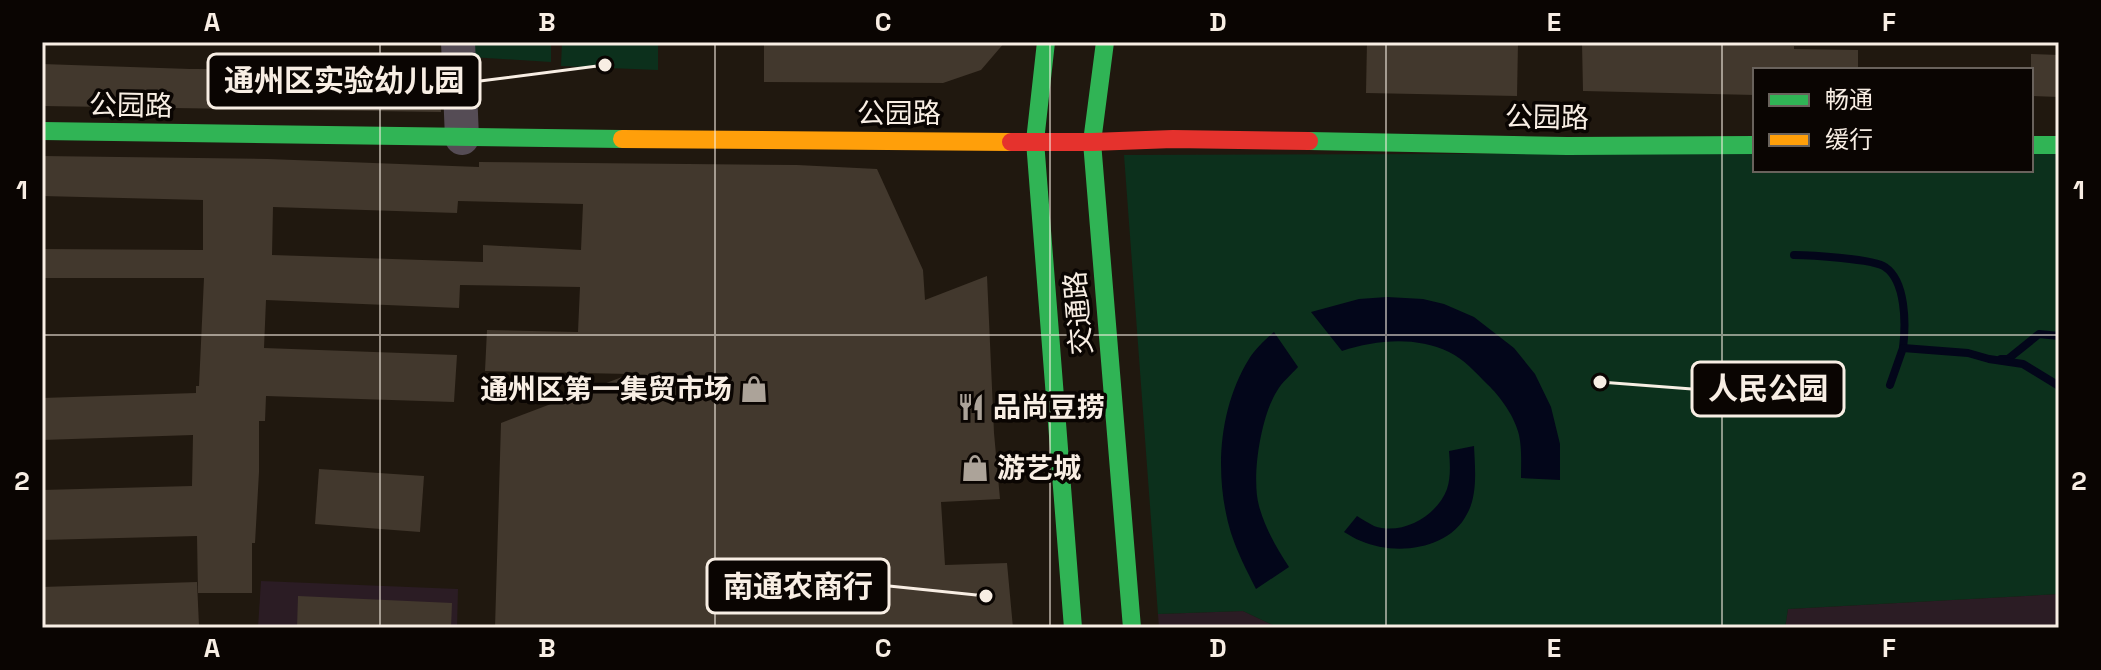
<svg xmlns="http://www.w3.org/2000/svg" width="2101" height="670" font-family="'Space Grotesk','Noto Sans SC',sans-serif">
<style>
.commercial{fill:#2b1c24}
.green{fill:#0c301c}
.water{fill:#03061a}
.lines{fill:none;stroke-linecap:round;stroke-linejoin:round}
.stream{stroke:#03061a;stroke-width:8}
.building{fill:#42382d;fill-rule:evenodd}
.street{stroke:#554c55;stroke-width:34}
.fast{stroke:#30b455;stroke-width:18}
.slow{stroke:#ff9f0a;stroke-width:18}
.jam{stroke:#e5322d;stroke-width:18}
.grid{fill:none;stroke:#f8eee4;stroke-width:2;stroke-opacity:0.55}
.labels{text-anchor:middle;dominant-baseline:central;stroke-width:7;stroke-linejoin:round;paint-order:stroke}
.street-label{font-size:28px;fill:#f8eee4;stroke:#0a0502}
.poi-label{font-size:28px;font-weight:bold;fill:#f8eee4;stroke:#0a0502;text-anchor:start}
.leader{fill:none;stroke:#f8eee4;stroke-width:3}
.callout-dot{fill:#f8eee4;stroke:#0a0502;stroke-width:3}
.callout{fill:#0a0502;stroke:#f8eee4;stroke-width:3}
.callout-label{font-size:30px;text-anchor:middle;font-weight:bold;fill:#f8eee4}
.neatline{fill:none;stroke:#f8eee4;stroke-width:3}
.grid-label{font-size:26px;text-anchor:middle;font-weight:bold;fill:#f8eee4}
</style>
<rect width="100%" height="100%" fill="#20180f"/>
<g class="commercial">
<polygon points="261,581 458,589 457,628 258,628"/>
<polygon points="2059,594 2059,628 1785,628 1788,609"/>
<polygon points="1243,611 1279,628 1159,628 1158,614"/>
</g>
<g class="green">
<polygon points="471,42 551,42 551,62 471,57"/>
<polygon points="562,42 658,42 658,70 561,66"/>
<polygon points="1755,153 1755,170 2031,170 2031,153 2059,153 2059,594 1788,609 1785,628 1279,628 1243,611 1158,614 1124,155"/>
</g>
<g class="water">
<path d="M1387,297L1423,299L1444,304L1474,317L1514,348L1535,374L1551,407L1560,444V480L1521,478C1521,464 1522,449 1519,435C1515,417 1500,396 1487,384C1476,373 1464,359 1449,352C1415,336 1376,340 1342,351L1311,312L1359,299Z"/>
<path d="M1274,332L1298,367C1291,375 1282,382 1277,391C1261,416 1251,477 1259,506C1265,528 1277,549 1289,567L1256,589C1247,571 1237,552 1231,533C1214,477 1218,409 1249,359C1255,349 1265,340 1274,332Z"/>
<path d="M1474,446C1475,468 1478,495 1467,514C1449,550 1395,556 1361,541C1355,539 1350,535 1344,532L1357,516C1362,519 1368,523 1374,526C1402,536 1437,516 1447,489C1451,477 1450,463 1449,451Z"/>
</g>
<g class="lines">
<g class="stream">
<path d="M1794,255C1809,255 1875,259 1885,267C1906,281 1906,324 1903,348"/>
<polyline points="2001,359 2008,359 2039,334 2059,336"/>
<polyline points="1890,385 1903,348 1968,353 1989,359 2023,364 2059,386"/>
</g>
</g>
<g class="building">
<polygon points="764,42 1005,42 981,70 943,83 764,82"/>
<polygon points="1367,42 1518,42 1517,96 1366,93"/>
<polygon points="1582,43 1794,46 1794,49 1858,50 1858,70 1755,70 1755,95 1583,91"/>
<polygon points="2031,54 2059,55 2059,97 2031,96"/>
<polygon points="42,64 190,69 439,70 441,112 42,106"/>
<path d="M42,156L268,159L479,167V162L797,165L877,169L923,270L925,300L987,276L994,433L1000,499L941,502L945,565L1007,563L1013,628H495L501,423L630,374L485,371L487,330L578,332L580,287L460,285L459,308L266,300L264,348L457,355L454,402L266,396L265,421H259V472L255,543H252V593H198L197,536L42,540V490L192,486L193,435L42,440V398L196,393V386H199L204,278H42V249L203,250V200L42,196ZM458,201L583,204L581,250L483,245V262L272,255L273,207L457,213Z"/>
<polygon points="319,469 424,476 420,532 315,524"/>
<polygon points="197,582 199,626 42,628 42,587"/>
<polygon points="298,596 452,603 451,628 297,628"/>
</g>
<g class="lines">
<polyline class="street" points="458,42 462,138"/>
<g class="fast">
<polyline points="1046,42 1035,141 1073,628"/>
<polyline points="1105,42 1092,142 1132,628"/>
<polyline points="42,131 622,139"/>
<polyline points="1309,141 1567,146 1755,145"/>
<polyline points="2031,145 2059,145"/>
</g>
<polyline class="slow" points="622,139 1011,142"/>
<polyline class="jam" points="1011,142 1092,142 1173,139 1309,141"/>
</g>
<path class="grid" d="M380,42V628M715,42V628M1050,42V628M1386,42V628M1722,42V628M42,335H2059"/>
<defs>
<g id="shop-bare" transform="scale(2.16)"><path d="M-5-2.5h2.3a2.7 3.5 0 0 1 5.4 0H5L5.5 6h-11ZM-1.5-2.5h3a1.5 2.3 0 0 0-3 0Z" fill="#aca399" stroke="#0a0502" stroke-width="2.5" paint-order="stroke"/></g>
<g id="restaurant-bare" transform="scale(2.16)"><path d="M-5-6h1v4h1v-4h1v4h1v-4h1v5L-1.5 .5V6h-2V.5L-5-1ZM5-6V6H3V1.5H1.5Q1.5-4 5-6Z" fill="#aca399" stroke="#0a0502" stroke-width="2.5" paint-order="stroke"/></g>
</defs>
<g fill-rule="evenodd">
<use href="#shop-bare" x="754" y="389"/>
<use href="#restaurant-bare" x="971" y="407"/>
<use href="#shop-bare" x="975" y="468"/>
</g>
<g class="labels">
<g class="street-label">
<text transform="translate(131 105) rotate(1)">公园路</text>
<text x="899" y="113">公园路</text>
<text transform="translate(1547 117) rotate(1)">公园路</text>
<text transform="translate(1078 313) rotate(-95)">交通路</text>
</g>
<g class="poi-label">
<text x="732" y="389" text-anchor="end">通州区第一集贸市场</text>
<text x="993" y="407">品尚豆捞</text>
<text x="997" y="468">游艺城</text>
</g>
</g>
<path class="leader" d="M605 65L480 81M1600 382L1692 389M986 596L889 586"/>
<g class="callout-dot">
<circle cx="605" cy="65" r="8"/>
<circle cx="1600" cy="382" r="8"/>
<circle cx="986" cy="596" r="8"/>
</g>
<g class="callout">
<rect x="208" y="54" width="272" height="54" rx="8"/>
<rect x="1692" y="362" width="152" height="54" rx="8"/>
<rect x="707" y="559" width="182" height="54" rx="8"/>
</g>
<g class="callout-label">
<text x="344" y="91">通州区实验幼儿园</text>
<text x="1768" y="399">人民公园</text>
<text x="798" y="597">南通农商行</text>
</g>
<rect width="2101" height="670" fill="none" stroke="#0a0502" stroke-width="88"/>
<rect x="1753" y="68" width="280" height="104" fill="#0a0502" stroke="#69625c" stroke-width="2"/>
<rect x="1769" y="94" width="40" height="12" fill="#30b455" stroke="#69625c" stroke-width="2"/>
<text x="1825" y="108" font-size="24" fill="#f8eee4">畅通</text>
<rect x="1769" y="134" width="40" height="12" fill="#ff9f0a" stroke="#69625c" stroke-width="2"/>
<text x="1825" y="148" font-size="24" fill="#f8eee4">缓行</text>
<rect x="44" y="44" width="2013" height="582" class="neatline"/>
<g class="grid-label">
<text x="212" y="31">A</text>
<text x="547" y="31">B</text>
<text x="883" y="31">C</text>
<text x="1218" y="31">D</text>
<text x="1554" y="31">E</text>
<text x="1889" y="31">F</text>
<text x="22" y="199">1</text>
<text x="2079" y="199">1</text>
<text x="22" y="490">2</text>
<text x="2079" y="490">2</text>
<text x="212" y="657">A</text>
<text x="547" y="657">B</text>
<text x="883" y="657">C</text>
<text x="1218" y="657">D</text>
<text x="1554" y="657">E</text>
<text x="1889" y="657">F</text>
</g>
</svg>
